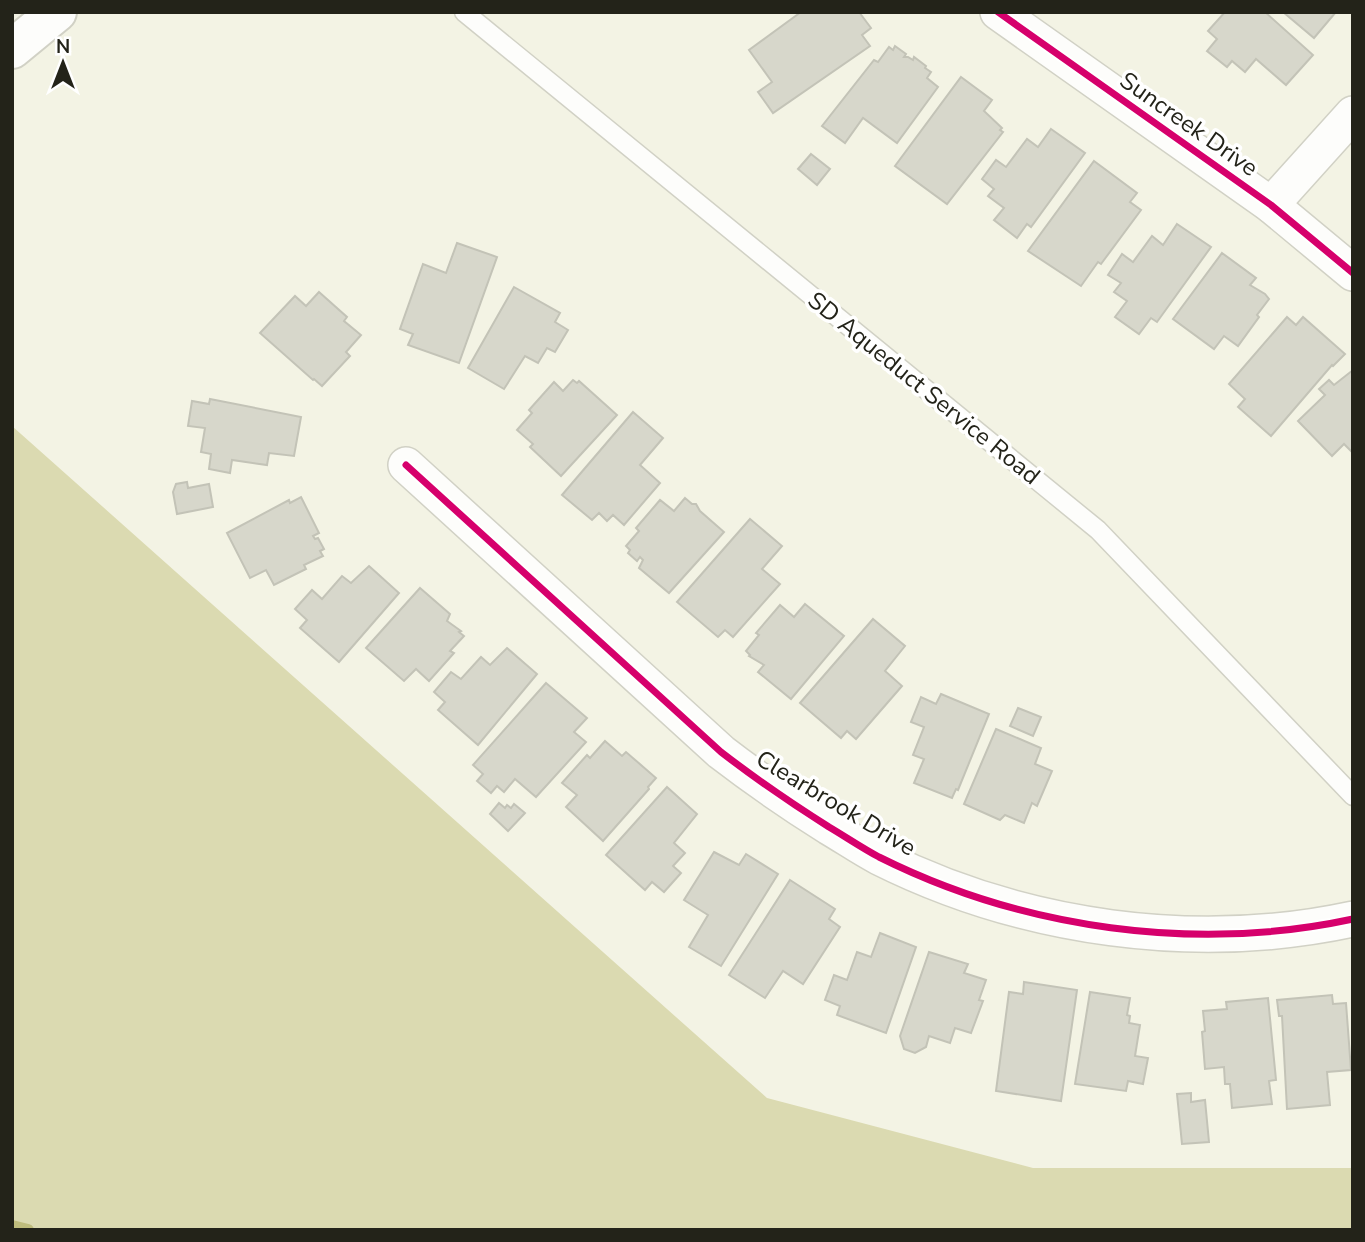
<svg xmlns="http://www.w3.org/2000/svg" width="1365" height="1242" font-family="'Nunito Sans',sans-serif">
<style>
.green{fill:#dbdab1}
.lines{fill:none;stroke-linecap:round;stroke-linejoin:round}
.stream{stroke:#bebc7c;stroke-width:12}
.building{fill:#d7d7cb;stroke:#c3c3b7;stroke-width:2}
.service-casing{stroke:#d1d1c5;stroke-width:21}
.minor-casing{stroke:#d1d1c5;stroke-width:38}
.primary-casing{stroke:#d1d1c5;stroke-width:42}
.service{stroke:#fdfdfb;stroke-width:18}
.minor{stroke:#fdfdfb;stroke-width:35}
.primary{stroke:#fdfdfb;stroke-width:38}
.cycleway-casing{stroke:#fff;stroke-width:11}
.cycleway{stroke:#d6006c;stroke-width:7}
.labels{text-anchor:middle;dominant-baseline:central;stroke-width:7;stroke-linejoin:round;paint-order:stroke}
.street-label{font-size:24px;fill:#232319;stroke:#fff}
</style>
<rect width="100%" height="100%" fill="#f3f3e4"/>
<polygon class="green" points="12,426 767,1098 1033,1168 1353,1168 1353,1230 12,1230"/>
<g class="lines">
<polyline class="stream" points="12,1226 28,1230"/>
</g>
<g class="building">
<polygon points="801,12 859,12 871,28 862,35 870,46 773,113 758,92 772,82 749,50"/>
<polygon points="1225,12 1265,12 1313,55 1286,85 1256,59 1245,72 1232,61 1227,67 1207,51 1217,39 1208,31"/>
<polygon points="1283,12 1336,12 1314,38"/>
<polygon points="895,46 906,54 904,57 908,57 913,60 914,57 926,66 925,68 931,72 927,78 938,87 897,143 863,118 845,143 822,126 874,60 878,62 889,47 893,50"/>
<polygon points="961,77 992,100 984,111 1002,128 1000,130 1003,132 947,204 895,166"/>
<polygon points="1051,129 1085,153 1031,227 1027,224 1017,238 994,220 1004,208 988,196 994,189 982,179 996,160 1006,167 1027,139 1038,147"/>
<polygon points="811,154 830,169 817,185 798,169"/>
<polygon points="1094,161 1137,193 1130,202 1141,210 1101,264 1098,262 1081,286 1028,251"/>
<polygon points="1177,224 1211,247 1157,322 1151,318 1139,334 1115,317 1127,301 1114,292 1121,283 1108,275 1122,254 1133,262 1152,236 1163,245"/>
<polygon points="457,243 497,257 459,363 408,345 413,334 400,329 423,264 446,273"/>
<polygon points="1222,253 1256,278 1250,285 1265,294 1269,299 1257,315 1259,317 1238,346 1224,336 1214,349 1173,319"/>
<polygon points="514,287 560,313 555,322 568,330 555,352 547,348 538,363 525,356 504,389 468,368"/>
<polygon points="319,292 347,317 344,321 361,335 346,352 350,356 322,386 314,379 313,380 260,333 295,296 306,306"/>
<polygon points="1287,317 1296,325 1303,317 1345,354 1333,366 1332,365 1271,436 1238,407 1245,399 1229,384"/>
<polygon points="1353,370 1353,453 1344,444 1332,456 1298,421 1325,395 1319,389 1329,380 1334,385"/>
<polygon points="573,380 577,383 579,381 617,415 561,476 530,447 533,444 517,430 532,413 529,410 554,382 563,391"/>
<polygon points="210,399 301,417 294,456 269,453 267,465 232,460 230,473 209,469 211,454 201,452 205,428 188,426 192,401 209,404"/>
<polygon points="633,412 663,438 640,465 660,483 624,525 613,515 607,521 599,513 592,520 562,495"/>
<polygon points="187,482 188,488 209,484 213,507 177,514 173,492 176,484"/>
<polygon points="301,497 319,533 313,536 315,539 318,538 324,549 320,551 323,556 304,565 306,569 274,585 266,570 250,578 227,533 289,500 290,503"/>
<polygon points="685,498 692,504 696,504 700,511 724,532 669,593 639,568 643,560 640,557 637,561 628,553 630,550 626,546 639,531 636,528 660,500 674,511"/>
<polygon points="750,519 782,546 762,569 780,584 733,637 725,630 718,637 677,602"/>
<polygon points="369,566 399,593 339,662 300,628 307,620 295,609 312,590 322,599 342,576 351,583"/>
<polygon points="420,588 450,614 447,621 461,631 459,632 464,636 450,651 454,653 429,681 416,669 404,681 366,648"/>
<polygon points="805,604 844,636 791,699 758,672 764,665 749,656 750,655 746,651 759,635 756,633 780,605 794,617"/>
<polygon points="873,619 905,646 885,671 902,686 856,739 847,731 841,738 800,703"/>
<polygon points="507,648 537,674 478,745 438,710 445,702 434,692 451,672 461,679 481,657 490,665"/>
<polygon points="546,683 587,718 574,732 586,742 536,797 515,779 504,792 497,786 491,793 477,781 483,774 473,765"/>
<polygon points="941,694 989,714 958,790 956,789 952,798 914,783 924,759 913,755 924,727 911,722 921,697 936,704"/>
<polygon points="1018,708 1041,717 1033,736 1010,726"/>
<polygon points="996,729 1041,748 1035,764 1052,771 1037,806 1032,803 1024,823 1005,815 1000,820 964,804"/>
<polygon points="605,741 622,756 626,752 656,778 648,787 649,789 603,841 566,807 577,795 562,783 587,755 590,758"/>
<polygon points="667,787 697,814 674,843 685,853 673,866 681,873 664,892 652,882 645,890 606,855"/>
<polygon points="499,803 505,808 507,805 511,808 514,804 525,813 508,831 490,814"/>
<polygon points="714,852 739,865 746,854 778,874 721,966 689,947 708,915 684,900"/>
<polygon points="790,880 835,909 829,919 840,927 803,984 783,971 765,998 729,975"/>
<polygon points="880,933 916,947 886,1033 837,1015 840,1006 825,1000 834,975 847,980 857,952 871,957"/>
<polygon points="929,952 968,964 964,973 986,980 979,1000 983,1001 971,1033 955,1028 950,1043 929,1036 926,1047 915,1053 904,1049 900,1036"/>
<polygon points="1024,982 1077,990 1061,1101 996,1091 1009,992 1023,994"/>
<polygon points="1090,992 1130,998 1127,1015 1130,1016 1129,1023 1140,1025 1135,1056 1148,1058 1143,1084 1128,1081 1126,1091 1075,1084"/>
<polygon points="1332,995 1333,1004 1346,1003 1351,1070 1327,1072 1330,1105 1287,1109 1282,1016 1279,1016 1277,1000"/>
<polygon points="1268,998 1276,1080 1269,1081 1272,1104 1232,1108 1230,1084 1225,1084 1224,1067 1205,1069 1202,1032 1205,1031 1203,1011 1227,1009 1226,1002"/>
<polygon points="1191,1093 1191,1102 1205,1100 1209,1142 1182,1144 1177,1094"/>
</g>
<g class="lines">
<g class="service-casing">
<polyline id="service" points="464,12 1098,530 1353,796"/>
</g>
<g class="minor-casing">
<g id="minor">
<polyline points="998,12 1271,205 1353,273"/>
<polyline points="1271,205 1353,114"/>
<path d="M406,465L721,752C756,779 791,803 829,827C846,837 862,848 879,857C1023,929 1195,953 1353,919"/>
</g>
</g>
<g class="primary-casing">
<polyline id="primary" points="12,49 57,12"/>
</g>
<use href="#service" class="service"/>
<use href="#minor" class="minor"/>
<use href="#primary" class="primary"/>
<g class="cycleway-casing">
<g id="cycleway">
<polyline points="998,12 1271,205 1353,273"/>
<path d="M406,465L721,752C756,779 791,803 829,827C846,837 862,848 879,857C1023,929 1195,953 1353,919"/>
</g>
</g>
<use href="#cycleway" class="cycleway"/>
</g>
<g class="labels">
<g class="street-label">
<text transform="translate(1189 124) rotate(35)">Suncreek Drive</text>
<text transform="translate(924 388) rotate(39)">SD Aqueduct Service Road</text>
<text transform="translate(836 803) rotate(31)">Clearbrook Drive</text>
</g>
</g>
<rect width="1365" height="1242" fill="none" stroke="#232319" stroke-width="28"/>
<g transform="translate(63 63)" stroke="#ffffff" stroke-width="5" paint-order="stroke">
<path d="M0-5L12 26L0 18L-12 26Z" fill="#232319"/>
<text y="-10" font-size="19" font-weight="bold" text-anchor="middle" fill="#232319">N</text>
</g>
</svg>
